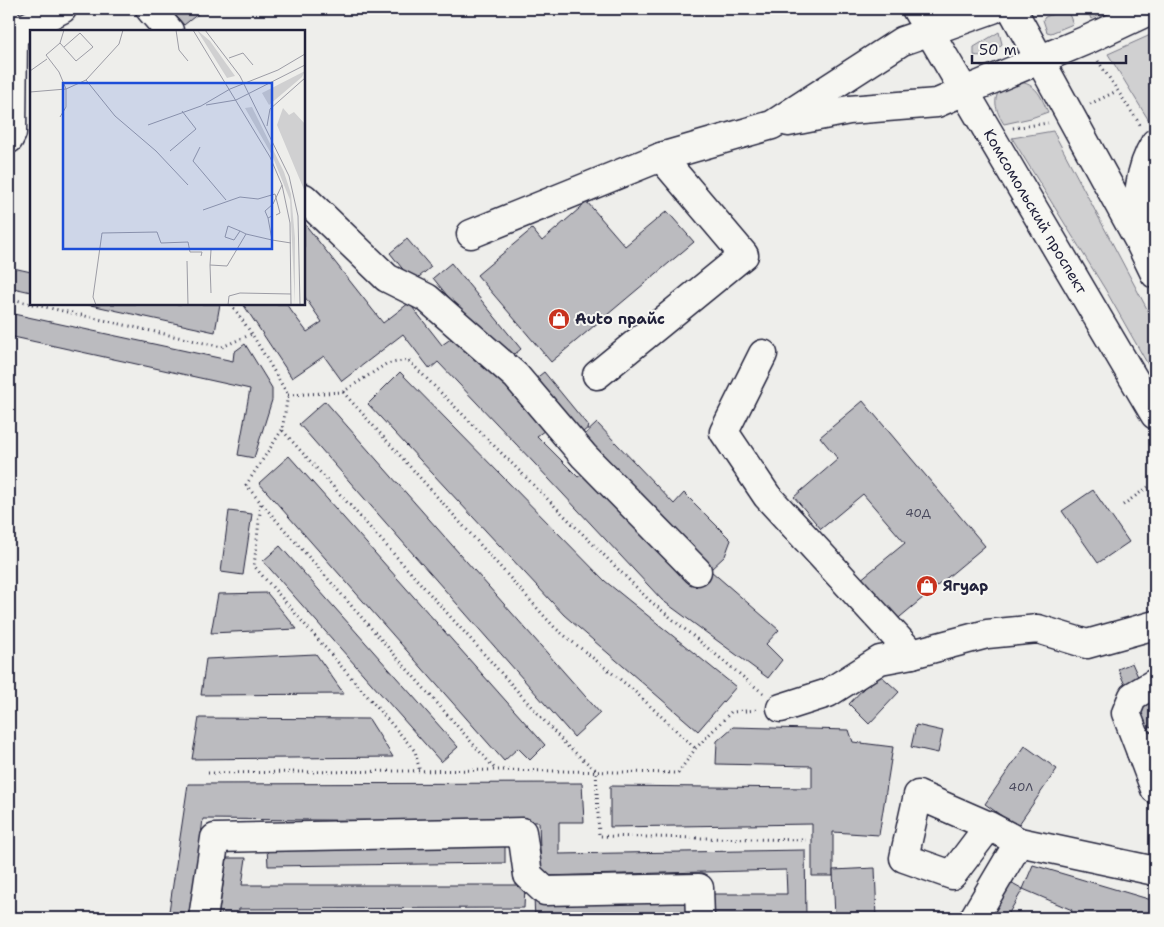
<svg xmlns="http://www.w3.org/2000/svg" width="1164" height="927" font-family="'Shantell Sans',sans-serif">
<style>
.green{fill:#d0d0d1;stroke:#797986}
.building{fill:#bbbbbf;stroke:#22223b}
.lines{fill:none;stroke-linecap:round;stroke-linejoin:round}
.minor-casing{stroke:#22223b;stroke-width:31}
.major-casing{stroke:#22223b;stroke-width:31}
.path{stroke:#22223b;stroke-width:3;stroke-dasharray:1 4;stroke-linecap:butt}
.minor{stroke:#f6f6f2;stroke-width:28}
.major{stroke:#f6f6f2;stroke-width:28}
.labels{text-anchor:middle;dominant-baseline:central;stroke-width:4;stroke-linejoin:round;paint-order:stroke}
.number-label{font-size:12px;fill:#48485c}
.street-label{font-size:15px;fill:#22223b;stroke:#f6f6f2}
.poi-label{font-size:15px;font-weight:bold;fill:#22223b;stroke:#f6f6f2;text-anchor:start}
.inset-road{fill:none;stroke:#9c9ca5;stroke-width:1}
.view{fill:#1d4ed8;fill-opacity:0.15;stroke:#1d4ed8;stroke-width:2.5}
.inset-edge{fill:none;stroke:#22223b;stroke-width:2.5}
</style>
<rect width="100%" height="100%" fill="#eeeeeb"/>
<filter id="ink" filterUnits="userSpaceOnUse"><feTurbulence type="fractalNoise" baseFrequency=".02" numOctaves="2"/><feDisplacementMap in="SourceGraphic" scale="10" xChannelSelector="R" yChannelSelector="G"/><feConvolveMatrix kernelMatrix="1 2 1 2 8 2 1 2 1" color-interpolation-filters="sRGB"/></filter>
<g filter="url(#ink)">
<g class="green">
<polygon points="1067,9 1073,24 1051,33 1047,32 1043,20 1045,17"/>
<polygon points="1087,9 1114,9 1091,19"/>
<path d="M999,32L1002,44C996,52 983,58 974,55V47Z"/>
<polygon points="1155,33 1155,120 1151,124 1108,54"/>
<path d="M1021,82C1038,86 1041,97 1048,112L1031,118L1004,124C998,115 990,98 1002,89C1007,86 1015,84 1021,82Z"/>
<polygon points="1053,131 1155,324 1155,377 1105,289 1012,138"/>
</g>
<g class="building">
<polygon points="170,9 204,9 184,25"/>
<polygon points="587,202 625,246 667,211 694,242 551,362 477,275 532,229 542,241"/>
<polygon points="304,223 383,323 409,303 442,345 459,333 548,428 537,436 578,477 585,472 696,587 711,571 779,630 766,644 782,660 768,678 662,600 535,464 438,362 430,369 403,334 342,381 324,356 292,378 243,304 286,304 307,332 322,322 304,296"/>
<polygon points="407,239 431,267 413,282 390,253"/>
<polygon points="451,263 521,349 509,359 489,347 433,278"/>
<polygon points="9,267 31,272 31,292 9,287"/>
<polygon points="86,304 220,304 215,332"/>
<polygon points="9,313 233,361 234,352 245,344 272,388 272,400 254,458 238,455 250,389 9,336"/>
<polygon points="400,372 605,581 736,687 698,731 564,615 368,404"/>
<polygon points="544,372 589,427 576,438 530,383"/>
<polygon points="325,401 600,713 574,737 299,424"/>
<polygon points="863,401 985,546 894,622 860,580 905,543 863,494 821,529 794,497 838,459 820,437"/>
<polygon points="597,423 674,504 684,493 731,540 725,556 710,570 582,437"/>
<polygon points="289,456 545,745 530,760 518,748 504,761 259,483"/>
<polygon points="1093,490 1129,542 1098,563 1062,511"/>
<polygon points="229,511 252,514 243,575 221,572"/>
<polygon points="280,546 458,747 441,762 263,561"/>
<polygon points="267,593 297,629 211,633 218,594"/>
<polygon points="316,654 344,694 201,695 206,659"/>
<polygon points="1132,663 1139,679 1125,685 1118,669"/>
<polygon points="878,673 899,692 869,724 849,704"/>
<polygon points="1155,700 1155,726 1144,730 1136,708"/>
<polygon points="199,718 369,719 393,757 192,759"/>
<polygon points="916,725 943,731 938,753 911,747"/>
<polygon points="733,727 849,730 853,742 893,747 879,835 833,832 833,876 812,876 812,824 610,827 610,786 812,788 812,766 716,764 717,741"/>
<polygon points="1025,746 1057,769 1017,827 985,804"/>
<polygon points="582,783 584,822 559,822 559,854 805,850 806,918 708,918 707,894 787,894 786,870 541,876 539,822 203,819 191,918 168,918 188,784"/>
<polygon points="505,843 505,863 268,866 267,847"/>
<polygon points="227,858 246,858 242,885 525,885 524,908 239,909 238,918 218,918"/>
<polygon points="1033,865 1155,901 1155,918 1069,918 1072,910 1023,889"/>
<polygon points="875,868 877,918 835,918 833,870"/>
<polygon points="1005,879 1023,889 1006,918 983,918"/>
<polygon points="689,895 690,916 535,918 534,899"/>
</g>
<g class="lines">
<g class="minor-casing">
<g id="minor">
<polyline points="150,9 169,31"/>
<polyline points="9,23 13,34 12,133 9,139"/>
<polyline points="9,34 13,34 62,9"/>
<polyline points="788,122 849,110 937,103 965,91"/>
<polyline points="304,198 387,278 427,298 516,376 584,456 697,571"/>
<polyline points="471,234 661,157 772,125 902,41 931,31"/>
<polyline points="763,354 724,432 767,496 912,654"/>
<polyline points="597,375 744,255 661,157"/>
<polyline points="1155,683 1133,696 1126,713 1141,752 1155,746"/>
<polyline points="781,708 828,693 880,660 912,654 987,634 1038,629 1087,644 1155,625"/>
<polyline points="1141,752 1155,789"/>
<polyline points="989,826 952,875 904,858 918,795 989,826 1019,842 1155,871"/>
<polyline points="203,918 215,838 522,832 528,875 545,891 699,888 700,918"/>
<polyline points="974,918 1019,842"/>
</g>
</g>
<g class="major-casing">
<g id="major">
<path id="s1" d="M916,9L1155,415"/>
<polyline points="1012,9 1138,239 1155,274"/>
<polyline points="931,31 993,9"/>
<polyline points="965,91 1089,39 1153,9"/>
<path d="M1138,237C1138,204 1137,172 1155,143"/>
</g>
</g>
<g class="path">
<polyline points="1077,9 1081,17"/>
<polyline points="1098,61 1141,126"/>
<polyline points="1090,104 1117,91"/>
<polyline points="1013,128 1048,123"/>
<polyline points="9,298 31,304"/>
<polyline points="32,304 222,347 252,334 288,395 282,430 567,746 596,770 599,836 806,840"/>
<polyline points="231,304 252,334"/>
<polyline points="343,392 555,628 631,688 695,748"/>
<polyline points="288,395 343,392 386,364 408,360 649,600 764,694"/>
<polyline points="282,430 246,485 261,503 254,566 415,751 420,772"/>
<polyline points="262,504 495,769"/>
<polyline points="1123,505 1148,487"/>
<polyline points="208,773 496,770 678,773 696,748 731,712 759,710"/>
</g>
<use href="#minor" class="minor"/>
<use href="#major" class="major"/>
</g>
</g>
<defs>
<g id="shop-disc" transform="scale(1.125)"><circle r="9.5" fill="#c8321e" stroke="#f6f6f2"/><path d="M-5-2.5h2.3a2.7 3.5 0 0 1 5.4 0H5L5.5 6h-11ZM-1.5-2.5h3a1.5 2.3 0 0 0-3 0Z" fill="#fff"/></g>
</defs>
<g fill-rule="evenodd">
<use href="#shop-disc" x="559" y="319"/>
<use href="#shop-disc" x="927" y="586"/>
</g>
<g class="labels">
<g class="number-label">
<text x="918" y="513">40Д</text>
<text x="1021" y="787">40Л</text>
</g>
<g class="street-label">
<text stroke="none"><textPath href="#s1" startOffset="235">Комсомольский проспект</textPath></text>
</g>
<g class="poi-label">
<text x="575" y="319">Auto прайс</text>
<text x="943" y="586">Ягуар</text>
</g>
</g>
<g transform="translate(30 30)">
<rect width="275" height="275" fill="#eeeeeb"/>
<path d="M167,0L180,11L205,46L197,48ZM275,41L272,47L239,75L232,63ZM222,77L254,142L261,164L265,208V274L260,170L242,125L215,78ZM253,78L259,85L264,82L275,94V162L247,95Z" fill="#d0d0d1"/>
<path class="inset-road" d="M146,0L149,20L158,31M163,0L240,127L252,155L260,193L261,275M175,0L210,46L259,146L268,186L270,275M30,13L46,31L63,17L50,3L34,17M199,28L213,23L223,35M0,41L17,29M56,50L85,86L126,121L158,155M200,59L248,40L275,24M0,62L36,59L56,50L89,14L93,0M206,70L275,35M176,75L206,70M30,87L36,77V59L29,42L16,25L30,13L34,0M118,95L171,76L200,59M237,96L240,79L275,48M170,117L163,131L196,170M140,121L166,99L152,81M173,180L210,167L228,169L245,164L250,183L246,185M242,186L238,188L235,181L243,174L252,155M238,188L242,210L261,213M210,201L204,210L195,207L198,196L210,201L216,204L242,210M157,231L158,275M180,235L181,220M181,263L180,235L197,236L216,204M66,275L63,267L72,203L127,202L131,213L158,212L160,222H172L171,226M198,275L199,266L210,263L261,264"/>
<path class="view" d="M33,53H242V219H33Z"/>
<rect width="275" height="275" class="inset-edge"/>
</g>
<rect width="1164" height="927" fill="none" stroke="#f6f6f2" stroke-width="30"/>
<rect x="15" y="15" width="1134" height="897" fill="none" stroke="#22223b" stroke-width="2" filter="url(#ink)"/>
<path d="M972 55v8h154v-8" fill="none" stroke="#22223b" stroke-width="2.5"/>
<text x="979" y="55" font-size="15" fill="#22223b" stroke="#f6f6f2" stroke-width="4" paint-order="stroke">50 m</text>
</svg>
